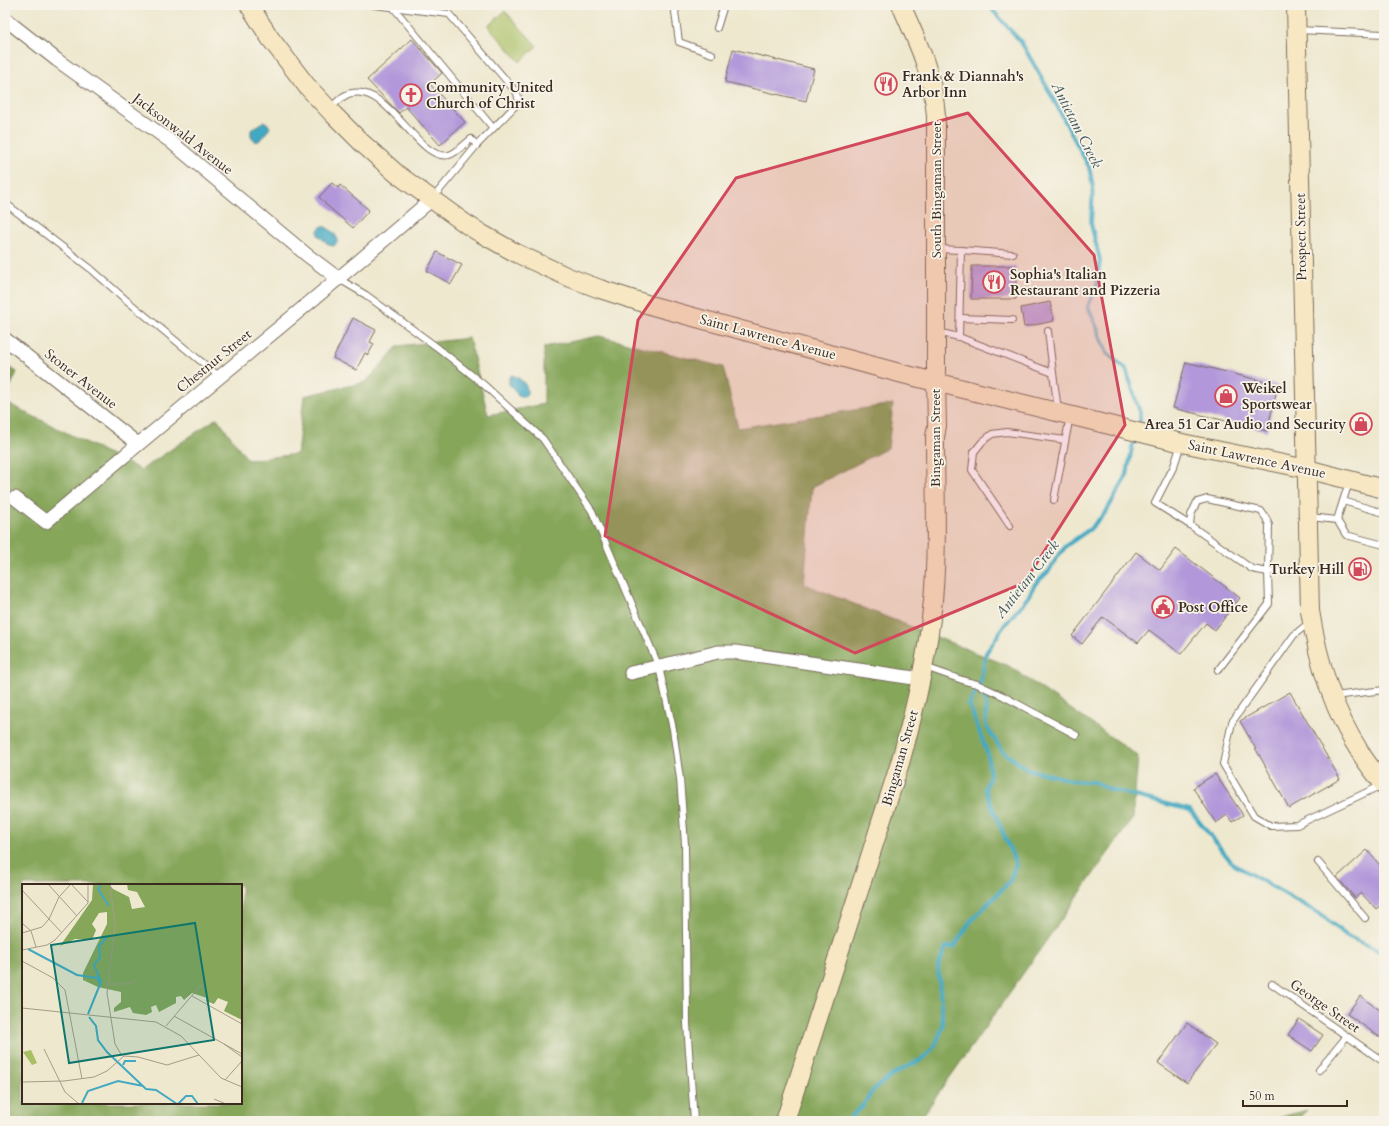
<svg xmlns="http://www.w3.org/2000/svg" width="1389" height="1126" font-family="Cardo,serif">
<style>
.green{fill:#a8bf64;stroke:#727441}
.forest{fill:#86a65a;stroke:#60683c;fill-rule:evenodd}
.water{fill:#43a9c3;stroke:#3f6a70}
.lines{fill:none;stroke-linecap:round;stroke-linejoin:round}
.stream{stroke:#43a9c3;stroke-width:4}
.building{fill:#b298da}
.lane-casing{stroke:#7a6c5c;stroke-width:8}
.street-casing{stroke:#7a6c5c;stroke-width:15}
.secondary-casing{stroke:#7a6c5c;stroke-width:20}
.lane{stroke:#fff;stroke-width:6}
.street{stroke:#fff;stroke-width:13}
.secondary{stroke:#f7e8c3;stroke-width:18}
.marked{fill:#d1495b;fill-opacity:0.2;stroke:#d1495b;stroke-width:3;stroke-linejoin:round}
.labels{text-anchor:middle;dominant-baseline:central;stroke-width:3.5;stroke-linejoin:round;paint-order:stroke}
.poi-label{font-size:14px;font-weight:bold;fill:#3b2a1e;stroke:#f7f3e8;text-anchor:start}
.street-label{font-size:14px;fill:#3b2a1e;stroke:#f7f3e8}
.water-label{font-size:15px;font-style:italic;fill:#3e5658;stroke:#f7f3e8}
.inset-river{fill:none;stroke:#43a9c3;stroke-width:2}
.inset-road{fill:none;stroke:#a69c88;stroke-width:1}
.view{fill:#0f766e;fill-opacity:0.15;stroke:#0f766e;stroke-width:2}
.inset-edge{fill:none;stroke:#3b2a1e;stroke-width:2}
</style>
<rect width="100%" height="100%" fill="#f7f3e8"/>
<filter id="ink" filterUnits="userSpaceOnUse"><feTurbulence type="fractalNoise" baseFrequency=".025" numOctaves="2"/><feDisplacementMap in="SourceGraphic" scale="8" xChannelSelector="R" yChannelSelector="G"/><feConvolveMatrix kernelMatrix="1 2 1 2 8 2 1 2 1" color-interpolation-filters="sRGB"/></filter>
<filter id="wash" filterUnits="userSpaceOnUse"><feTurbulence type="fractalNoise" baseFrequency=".012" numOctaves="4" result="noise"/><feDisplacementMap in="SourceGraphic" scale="16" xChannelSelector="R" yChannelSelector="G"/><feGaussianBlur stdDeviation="0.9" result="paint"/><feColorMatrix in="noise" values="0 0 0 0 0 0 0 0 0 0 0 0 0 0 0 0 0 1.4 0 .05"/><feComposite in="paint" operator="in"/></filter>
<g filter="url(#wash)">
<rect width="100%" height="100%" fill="#eee8cf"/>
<polygon class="green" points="505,11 537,46 520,62 488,26"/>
<g class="forest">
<path d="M599,336L723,367L738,428L893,404L888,448L812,487L804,584L1009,666L1138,756L1133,818L919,1121H5V402L141,470L217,418L248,460L297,454L304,396L366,382L398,346L469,338L488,415L544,404V347ZM23,885H241V1103H23Z"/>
<polygon points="5,365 17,372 5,399"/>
<polygon points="1307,1110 1297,1121 1266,1121"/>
</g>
<g class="water">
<polygon points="264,121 268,124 270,128 259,141 256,142 251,136 251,130"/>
<path d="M322,226C329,227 337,235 338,241L334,246L329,245L318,235V230Z"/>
<path d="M512,375C520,378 531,386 526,396L524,397L519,396L509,384V377Z"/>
</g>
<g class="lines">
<g class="stream">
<polyline points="988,5 1021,42 1047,87 1089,167 1093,187 1091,224 1100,260 1097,285 1088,306 1107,353 1126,369 1140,413 1140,429"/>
<polyline points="980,685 986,705 986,726 1003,752 1027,769 1075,781 1095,782 1108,789 1190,810 1233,864 1320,914 1347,936 1384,953"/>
<polyline points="847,1121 863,1105 874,1089 897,1072 924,1058 935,1046 943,1026 938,967 946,947 954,947 970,922 1010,881 1016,864 988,797 985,788 990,776 988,755 969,704 980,684 986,653 1004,626 1028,597 1035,584 1049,571 1058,556 1067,545 1090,529 1106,512 1127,475 1132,447 1136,437"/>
</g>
</g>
<g id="blocks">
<g class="building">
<polygon points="412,39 442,73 430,84 465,122 440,145 406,107 399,113 367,80"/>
<polygon points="733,49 814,69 806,101 725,82"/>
<polygon points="332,183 338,188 340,185 369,210 353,228 324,203 325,203 319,197"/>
<polygon points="437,252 462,265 451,284 427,271"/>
<polygon points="972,266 1016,266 1016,299 971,299"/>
<polygon points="1050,302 1054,321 1024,327 1021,308"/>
<polygon points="353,318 376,330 370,342 374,344 368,355 365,353 356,370 333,358"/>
<polygon points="1186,362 1278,385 1267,431 1173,408"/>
<polygon points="1176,549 1240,598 1215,630 1206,623 1181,654 1149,630 1138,643 1103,617 1082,644 1072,636 1136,552 1160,570"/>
<polygon points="1290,692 1340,779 1289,808 1240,721"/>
<polygon points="1215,774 1243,815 1232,822 1227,815 1216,823 1193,788"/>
<polygon points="1367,850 1384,870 1384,902 1376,909 1361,893 1355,898 1337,877"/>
<polygon points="1360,996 1384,1013 1384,1040 1347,1014"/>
<polygon points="1299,1019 1323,1035 1312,1051 1288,1035"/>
<polygon points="1187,1023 1216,1044 1187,1083 1158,1063"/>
</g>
</g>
</g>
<g filter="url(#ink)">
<use href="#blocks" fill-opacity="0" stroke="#7a6c5c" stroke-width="1"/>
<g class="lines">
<g class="lane-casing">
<g id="lane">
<polyline points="374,5 449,14 517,93 519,102 477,145 433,198"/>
<polyline points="678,5 675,12 679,42 712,54"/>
<polyline points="393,7 493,128"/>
<polyline points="717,28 724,5"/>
<polyline points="1298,30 1384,34"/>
<path d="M330,109C336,103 343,94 352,93C390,85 419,163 449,155C455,154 466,143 471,139L477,145"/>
<polyline points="5,203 91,269 125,299 220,377"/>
<polyline points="938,249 961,250 959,337"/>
<polyline points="961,250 1013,254"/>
<polyline points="339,279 366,295 438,348 483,384 543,439 592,511 638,618 659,667 673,729 680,779 685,844 687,1024 694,1121"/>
<polyline points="960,318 1012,320"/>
<polyline points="1048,331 1053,373"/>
<polyline points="937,332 959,337 1053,373 1058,410"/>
<polyline points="1181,444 1174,466 1155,503 1190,525"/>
<polygon points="1207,499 1261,511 1266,518 1269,525 1268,572 1252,569 1190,525 1191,515 1197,502"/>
<polyline points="1054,500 1070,416"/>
<polyline points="1343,501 1384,513"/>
<polyline points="1310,517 1337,520 1349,482"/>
<polyline points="1337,520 1346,535 1384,545"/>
<polyline points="1010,526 972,470 974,452 982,442 992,434 1007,432 1065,440"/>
<polyline points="1310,622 1294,635 1232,722 1223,764 1254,816 1271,826 1297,825 1382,785"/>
<polyline points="925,667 965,681 977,684 1003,696 1076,735"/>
<polyline points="1218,670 1269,604 1268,572 1307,569"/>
<polyline points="1334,696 1384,690"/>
<polyline points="1318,862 1365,918"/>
<polyline points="1272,984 1384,1062"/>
<polyline points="1319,1070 1347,1036"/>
</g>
</g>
<g class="street-casing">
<g id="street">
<polyline points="5,19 57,60 170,141 307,255 339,279"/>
<polyline points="5,339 138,444"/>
<path d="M15,498L46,522C173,413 305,309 432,199"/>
<polyline points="631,673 718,652 735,652 921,679"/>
</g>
</g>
<g class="secondary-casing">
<g id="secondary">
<polyline points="249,5 270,38 306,85 333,114 362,143 397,174 466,224 482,234 516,253 568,277 600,289 653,306 903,374 1182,443 1307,469 1384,489"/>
<path d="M1296,5L1310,611C1318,661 1332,709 1360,752C1367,764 1376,774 1384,785"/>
<path d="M785,1121L900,763C915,710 928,656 933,600C938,546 935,491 935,437L937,426L936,381V116C933,74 918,43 901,5"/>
</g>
</g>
<use href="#lane" class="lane"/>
<use href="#street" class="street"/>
<use href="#secondary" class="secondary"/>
</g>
</g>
<path class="marked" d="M968,113L1094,255L1125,425L1024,583L855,653L605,536L638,320L736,178Z"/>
<defs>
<g id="restaurant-ring" transform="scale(1.15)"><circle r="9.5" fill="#f7f3e8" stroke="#d1495b" stroke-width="1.5"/><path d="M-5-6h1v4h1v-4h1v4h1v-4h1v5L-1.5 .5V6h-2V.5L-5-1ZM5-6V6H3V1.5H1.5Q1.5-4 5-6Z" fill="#d1495b"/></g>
<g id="church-ring" transform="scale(1.15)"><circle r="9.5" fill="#f7f3e8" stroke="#d1495b" stroke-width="1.5"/><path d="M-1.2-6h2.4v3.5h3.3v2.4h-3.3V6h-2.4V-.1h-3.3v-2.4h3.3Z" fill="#d1495b"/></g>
<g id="shop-ring" transform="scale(1.15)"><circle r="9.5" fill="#f7f3e8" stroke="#d1495b" stroke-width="1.5"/><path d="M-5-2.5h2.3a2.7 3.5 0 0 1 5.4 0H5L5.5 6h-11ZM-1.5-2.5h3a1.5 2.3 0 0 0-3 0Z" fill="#d1495b"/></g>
<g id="fuel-ring" transform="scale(1.15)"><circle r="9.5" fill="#f7f3e8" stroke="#d1495b" stroke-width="1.5"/><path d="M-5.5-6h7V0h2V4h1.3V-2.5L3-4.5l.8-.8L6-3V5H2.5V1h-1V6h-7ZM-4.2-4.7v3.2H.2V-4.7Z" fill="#d1495b"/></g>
<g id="civic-ring" transform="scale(1.15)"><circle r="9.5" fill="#f7f3e8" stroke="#d1495b" stroke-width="1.5"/><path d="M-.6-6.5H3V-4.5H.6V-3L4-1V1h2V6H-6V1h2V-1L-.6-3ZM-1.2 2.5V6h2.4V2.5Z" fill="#d1495b"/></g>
</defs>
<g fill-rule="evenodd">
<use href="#restaurant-ring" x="886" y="84"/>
<use href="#church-ring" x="411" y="95"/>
<use href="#restaurant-ring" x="994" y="282"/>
<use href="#shop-ring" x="1226" y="396"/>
<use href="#shop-ring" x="1361" y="424"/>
<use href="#fuel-ring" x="1360" y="569"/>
<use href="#civic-ring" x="1163" y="607"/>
</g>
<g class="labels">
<g class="poi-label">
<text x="902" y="76">Frank &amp; Diannah's<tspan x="902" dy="16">Arbor Inn</tspan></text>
<text x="426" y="87">Community United<tspan x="426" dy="16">Church of Christ</tspan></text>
<text x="1010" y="274">Sophia's Italian<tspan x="1010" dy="16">Restaurant and Pizzeria</tspan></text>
<text x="1242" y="388">Weikel<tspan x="1242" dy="16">Sportswear</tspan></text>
<text x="1346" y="424" text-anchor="end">Area 51 Car Audio and Security</text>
<text x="1344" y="569" text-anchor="end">Turkey Hill</text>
<text x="1178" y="607">Post Office</text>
</g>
<g class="street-label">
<text transform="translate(183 134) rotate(38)">Jacksonwald Avenue</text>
<text transform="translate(936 190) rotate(-90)">South Bingaman Street</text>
<text transform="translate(1301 237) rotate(-91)">Prospect Street</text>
<text transform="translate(768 337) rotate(15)">Saint Lawrence Avenue</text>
<text transform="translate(214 361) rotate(-39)">Chestnut Street</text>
<text transform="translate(81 379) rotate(38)">Stoner Avenue</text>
<text transform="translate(935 438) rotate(-90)">Bingaman Street</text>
<text transform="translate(1257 459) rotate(12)">Saint Lawrence Avenue</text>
<text transform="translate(900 758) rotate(-74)">Bingaman Street</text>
<text transform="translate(1325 1006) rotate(35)">George Street</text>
</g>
<g class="water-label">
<text transform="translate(1077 125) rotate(63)">Antietam Creek</text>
<text transform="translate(1027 579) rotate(-52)">Antietam Creek</text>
</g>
</g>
<g transform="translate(22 884)">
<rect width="220" height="220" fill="#eee8cf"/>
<path d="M9,166L15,179L10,181L1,168Z" fill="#a8bf64"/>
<path d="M71,0H87L91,5L107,13L110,25L123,23L115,8L106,6L105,0H220V136L202,127L206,118L196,114L192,120L184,117L185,114L170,109L162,116L159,112L154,113V119L137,128L134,121L129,123L130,128L124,131L111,129L108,123L92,128V124L99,118V108L76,103L61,96V89L85,40V28L77,29L70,40L74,46L70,56L53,55L38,62L70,16Z" fill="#86a65a"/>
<path class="inset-river" d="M79,0L76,5L87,22M6,65L55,91L75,94L79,101M66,130L79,98L72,81L78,73L77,62L86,52M67,133L74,142L76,156L85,168L124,205L134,206L155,220M101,181L103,177H114M60,219L66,207L96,197L121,202M156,220L164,212H170L176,220"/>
<path class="inset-road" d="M26,0L55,32M49,0L66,18M88,0L93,41L85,109L93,160L100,172M0,6L40,49M0,39L9,47L14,63M0,49L20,43L27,35L37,13L49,0M0,66L25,61L33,56L66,19V0M0,77L31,94L43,106L60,195M85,100H105L115,96M170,112L220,140M0,124L134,138L159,152L199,194L220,203M152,132L220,170M144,142L178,102L182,104M202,160L220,173M22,165L43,208L57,220M203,196L220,177M0,198L42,197L72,193L85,187L102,172L116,173L145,181L177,171M192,215L204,220"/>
<path class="view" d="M173,39L192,156L47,179L29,61Z"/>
<rect width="220" height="220" class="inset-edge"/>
</g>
<rect width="1389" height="1126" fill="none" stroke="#f7f3e8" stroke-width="20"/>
<path d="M1243 1100v6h104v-6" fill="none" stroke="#3b2a1e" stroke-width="2"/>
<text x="1249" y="1100" font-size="12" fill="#3b2a1e" stroke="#f7f3e8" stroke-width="3" paint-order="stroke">50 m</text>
</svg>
